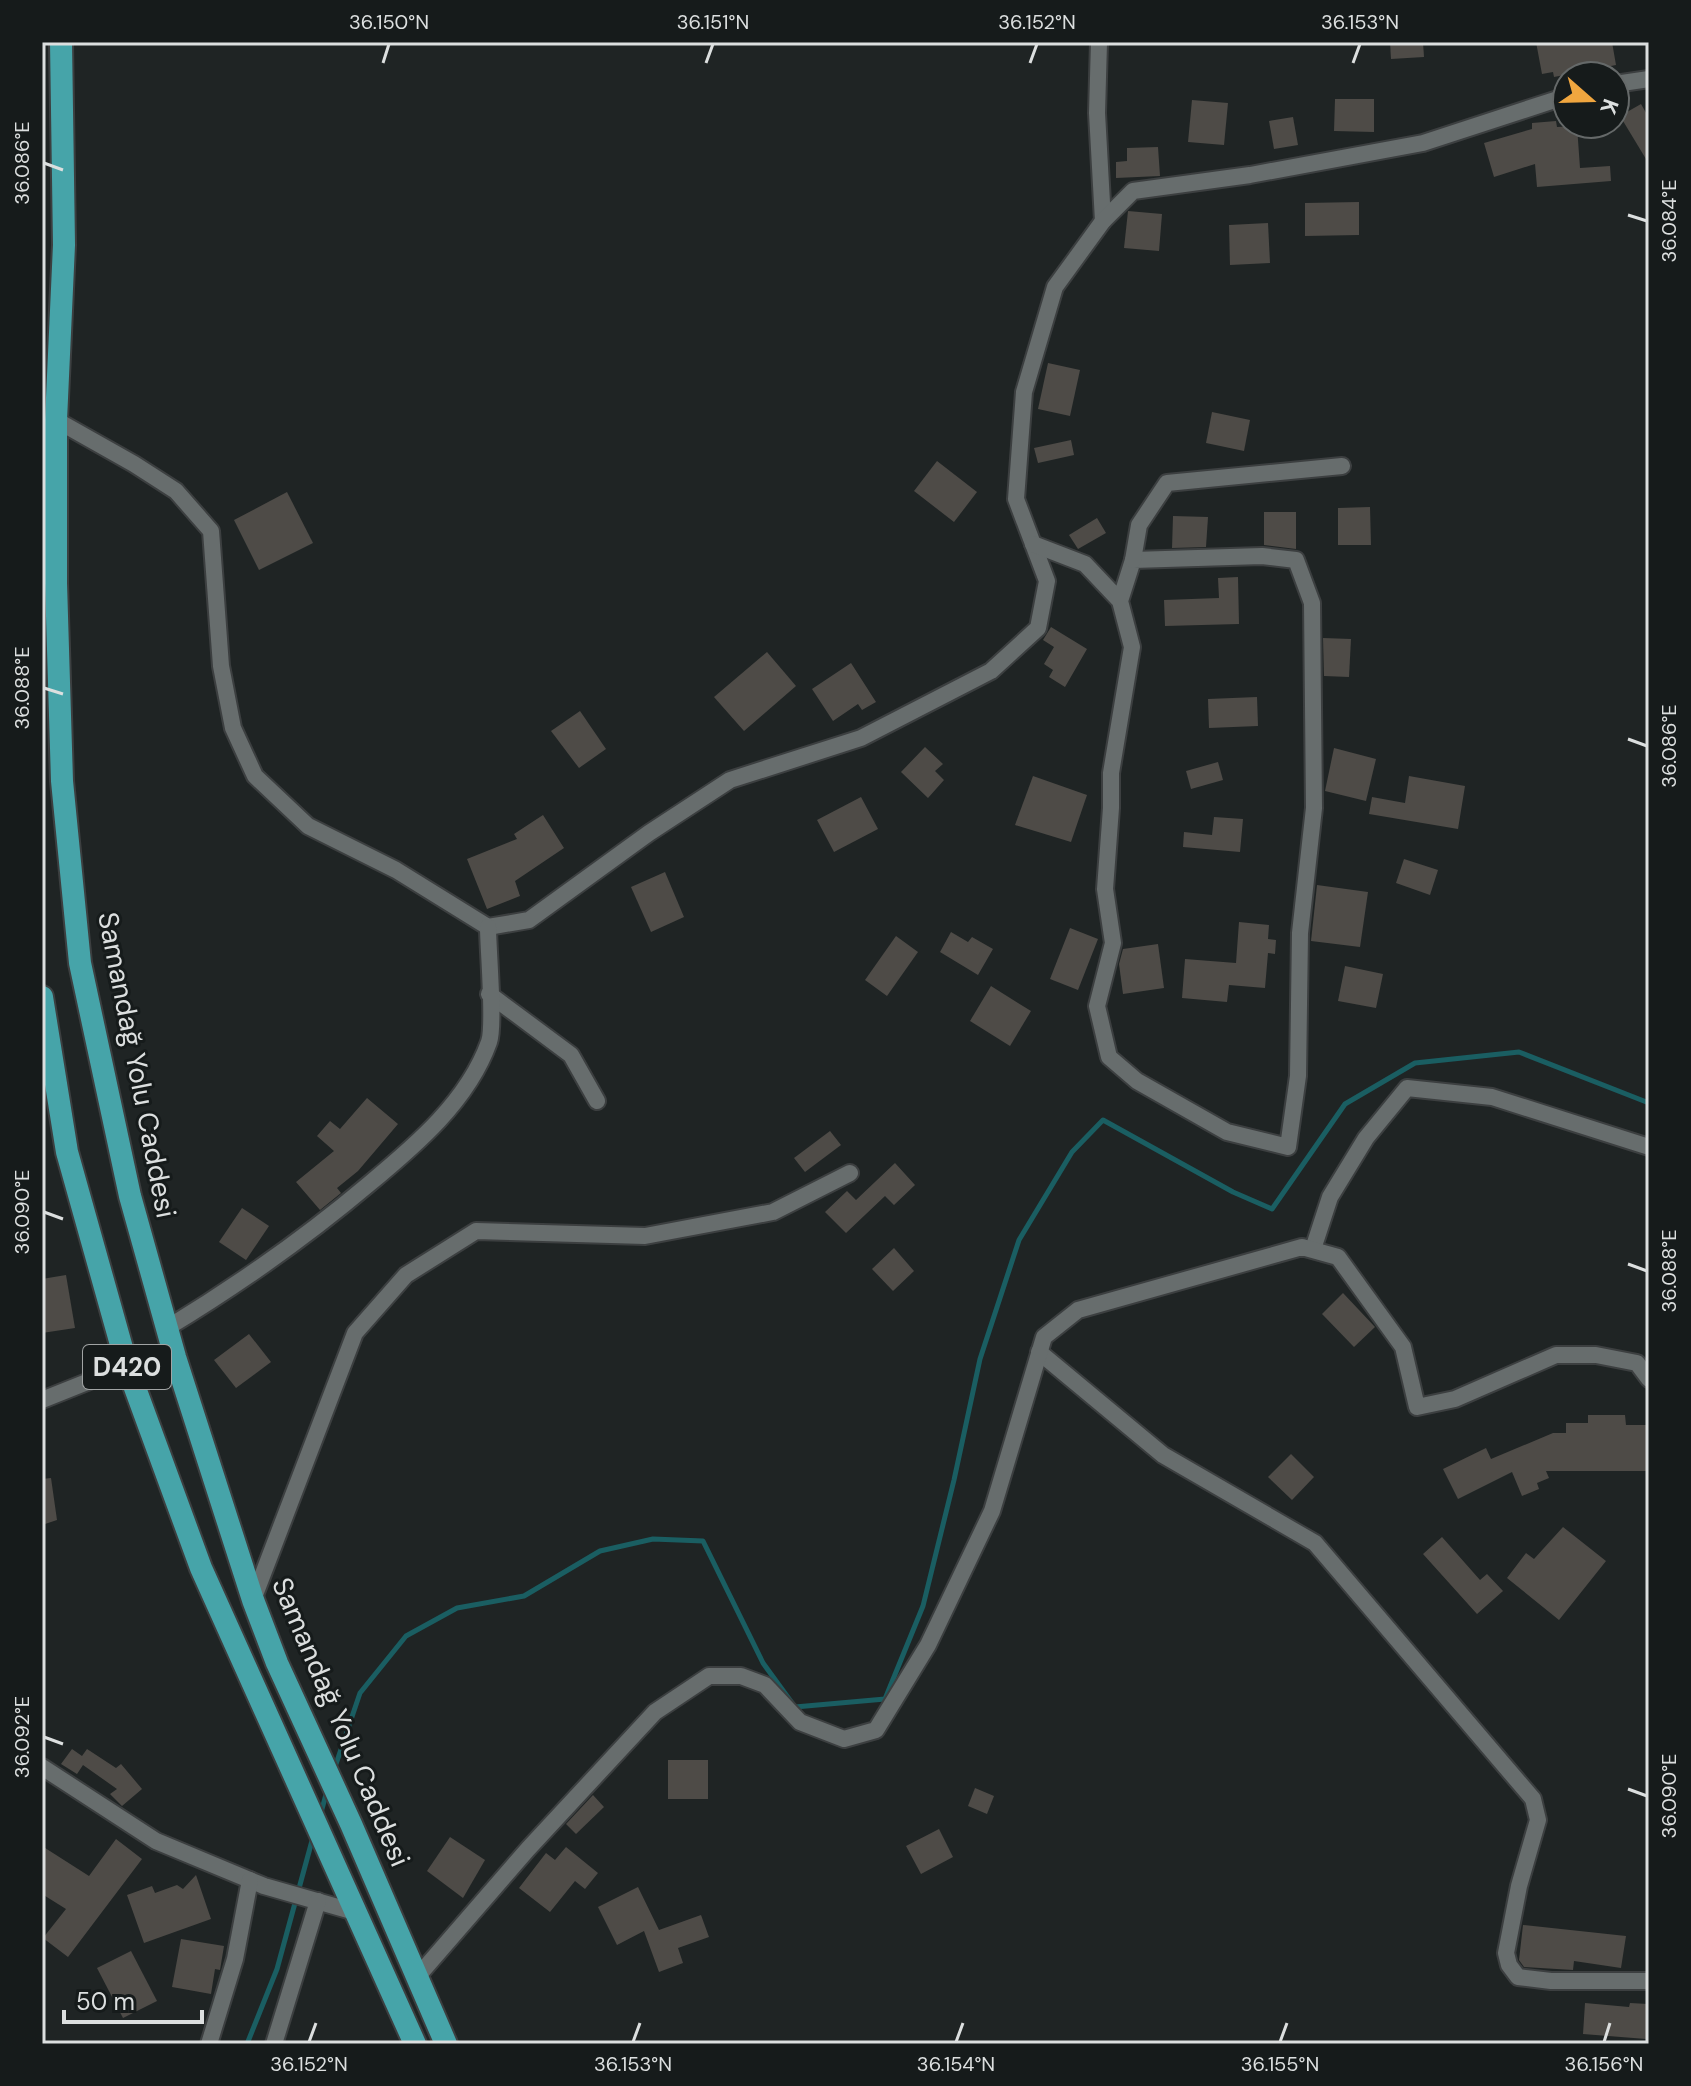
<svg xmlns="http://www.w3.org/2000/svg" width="1691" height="2086" font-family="'DM Sans',sans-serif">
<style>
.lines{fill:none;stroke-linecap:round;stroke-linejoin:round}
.stream{stroke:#1a5e62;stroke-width:5}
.building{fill:#4e4b47}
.minor-casing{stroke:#3c3f40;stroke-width:20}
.trunk-casing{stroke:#3c3f40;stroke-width:26}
.minor{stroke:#676d6d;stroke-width:16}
.trunk{stroke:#46a4a9;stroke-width:22}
.ticks{fill:none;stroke:#dcdfdf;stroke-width:3}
.labels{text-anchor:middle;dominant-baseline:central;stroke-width:6;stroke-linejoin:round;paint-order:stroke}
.shield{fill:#161b1b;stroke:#a1a4a4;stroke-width:2}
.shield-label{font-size:26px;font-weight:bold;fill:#dcdfdf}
.street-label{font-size:28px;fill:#dcdfdf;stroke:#161b1b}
.neatline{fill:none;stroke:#dcdfdf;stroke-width:3}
.ticks-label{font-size:20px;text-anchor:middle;fill:#dcdfdf}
</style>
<rect width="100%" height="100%" fill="#1f2424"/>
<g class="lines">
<g class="stream">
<polyline points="334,1770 360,1693 406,1636 457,1608 524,1596 600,1551 653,1539 703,1541 763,1663 795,1707 885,1699 923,1606 954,1480 980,1359 1019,1240 1072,1152 1103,1120 1233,1192 1272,1209 1345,1104 1415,1063 1519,1052 1649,1103"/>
<polyline points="320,1816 327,1791"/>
<polyline points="247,2044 277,1969 313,1837"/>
</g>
</g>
<g class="building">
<polygon points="1390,42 1423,42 1424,57 1391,59"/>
<polygon points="1536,42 1612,42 1616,65 1554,77 1553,72 1542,74"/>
<polygon points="1335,99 1374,99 1374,132 1334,131"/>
<polygon points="1192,100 1228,103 1224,145 1188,142"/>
<polygon points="1641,104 1649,118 1649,164 1620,116"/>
<polygon points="1293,117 1298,145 1274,149 1269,121"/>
<polygon points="1556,121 1557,127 1577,126 1580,168 1610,166 1611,181 1537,187 1535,164 1494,177 1484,143 1532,129 1532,123"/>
<polygon points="1158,147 1160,176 1116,178 1116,162 1127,161 1127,148"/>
<polygon points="1359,202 1359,235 1305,236 1305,203"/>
<polygon points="1128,211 1162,214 1159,251 1124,248"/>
<polygon points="1268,223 1270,263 1230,265 1229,225"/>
<polygon points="1048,363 1080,370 1070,416 1038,409"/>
<polygon points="1212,412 1250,420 1244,451 1206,443"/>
<polygon points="1071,440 1074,455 1038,463 1034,448"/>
<polygon points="937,461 977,492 954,522 914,491"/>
<polygon points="287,492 313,543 259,570 234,520"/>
<polygon points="1370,507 1371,545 1338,545 1338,508"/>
<polygon points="1264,512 1296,512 1296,549 1264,545"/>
<polygon points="1173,516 1208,517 1206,547 1172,548"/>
<polygon points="1097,518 1106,533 1078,549 1069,535"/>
<polygon points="1238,577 1239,624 1165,626 1164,600 1219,598 1218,578"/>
<polygon points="1051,627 1087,649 1065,687 1049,677 1053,670 1044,664 1054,647 1043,640"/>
<polygon points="1323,638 1351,639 1349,677 1324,676"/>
<polygon points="767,652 796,686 744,731 714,697"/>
<polygon points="851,663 876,702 862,710 858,704 833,721 812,689"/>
<polygon points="1257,697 1258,726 1209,728 1208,699"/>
<polygon points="580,711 606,749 579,768 551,731"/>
<polygon points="925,747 943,764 935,771 944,780 928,798 901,772"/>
<polygon points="1334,748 1376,759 1366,801 1325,791"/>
<polygon points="1218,762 1223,780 1191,789 1186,771"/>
<polygon points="1033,776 1087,795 1071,842 1015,825"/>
<polygon points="1409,776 1465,786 1458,829 1369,814 1372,797 1405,803"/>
<polygon points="861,797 878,829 834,852 817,820"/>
<polygon points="543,815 564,848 515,881 520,896 487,909 467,859 517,839 514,834"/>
<polygon points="1214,817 1243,819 1240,852 1183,847 1184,832 1212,835"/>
<polygon points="1404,859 1438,870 1430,895 1396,883"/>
<polygon points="665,872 684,917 651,932 631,887"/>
<polygon points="1317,885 1368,892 1360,947 1311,941"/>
<polygon points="1239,922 1269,925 1268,939 1276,940 1275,954 1268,953 1265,988 1229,985 1227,1002 1182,998 1185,959 1236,963"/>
<polygon points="1070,928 1098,939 1078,990 1050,979"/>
<polygon points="951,932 968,942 972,937 993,949 978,975 940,952"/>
<polygon points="896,936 918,952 887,996 865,980"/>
<polygon points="1158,944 1164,988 1123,994 1119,964 1123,949"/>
<polygon points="1345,966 1383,974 1376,1008 1338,1001"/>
<polygon points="991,986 1031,1011 1010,1046 970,1021"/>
<polygon points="367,1098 398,1124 358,1171 337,1188 341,1193 320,1210 296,1182 334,1151 317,1136 330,1121 340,1129"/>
<polygon points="830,1131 841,1145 805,1172 794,1158"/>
<polygon points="895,1163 915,1185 894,1205 885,1196 846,1233 825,1212 847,1191 856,1200"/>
<polygon points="242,1208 269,1226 246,1260 219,1242"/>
<polygon points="894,1248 914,1271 893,1291 872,1269"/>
<polygon points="66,1275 75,1328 42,1333 42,1279"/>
<polygon points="1343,1293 1375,1327 1354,1347 1322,1314"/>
<polygon points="249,1334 271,1362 236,1388 214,1360"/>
<polygon points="1588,1415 1625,1415 1626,1425 1648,1425 1648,1471 1546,1471 1549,1478 1537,1483 1539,1489 1522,1496 1512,1472 1458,1499 1443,1469 1486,1448 1491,1459 1553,1433 1566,1433 1566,1423 1588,1423"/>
<polygon points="1291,1454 1314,1477 1292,1500 1268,1477"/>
<polygon points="51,1478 57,1520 42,1525 42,1479"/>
<polygon points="1563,1527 1606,1561 1559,1620 1507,1578 1526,1553 1534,1559"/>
<polygon points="1442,1537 1480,1580 1487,1574 1503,1591 1477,1614 1423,1554"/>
<polygon points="72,1749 82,1756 87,1749 116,1768 121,1764 142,1789 122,1806 110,1794 117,1789 83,1765 77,1774 61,1764"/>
<rect x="668" y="1760" width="40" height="39"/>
<polygon points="975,1788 994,1796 987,1814 968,1806"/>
<polygon points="593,1795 604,1807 576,1834 566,1824"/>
<polygon points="939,1829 953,1857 921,1874 906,1846"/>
<polygon points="450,1837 485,1860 463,1898 427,1871"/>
<polygon points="116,1839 142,1859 68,1957 43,1938 66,1909 42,1894 42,1846 89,1876"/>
<polygon points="566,1847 598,1873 585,1889 575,1881 550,1912 519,1888 546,1853 555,1860"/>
<polygon points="196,1875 211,1919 144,1943 127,1895 152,1886 155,1893 177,1885 183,1889"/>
<polygon points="638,1887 659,1930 701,1915 709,1937 678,1948 683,1963 659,1972 644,1931 617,1945 598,1907"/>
<polygon points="1523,1925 1626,1936 1621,1968 1574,1961 1573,1970 1524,1967 1519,1960"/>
<polygon points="181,1939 224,1946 220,1970 215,1969 211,1994 172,1987"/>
<polygon points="131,1951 157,2001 123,2018 97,1968"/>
<polygon points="1585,2003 1629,2007 1630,2003 1648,2004 1646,2039 1583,2034"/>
</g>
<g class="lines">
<g class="minor-casing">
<g id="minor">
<polyline points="1099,42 1097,113 1103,221"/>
<polyline points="1615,84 1649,79"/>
<polyline points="56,420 134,464 176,491 211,531 221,666 233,728 255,776 308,826 396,870 488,927 529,920 649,833 730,780 861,738 991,671 1038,628 1047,581 1016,499 1024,392 1055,287 1103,221 1133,191 1250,175 1423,143 1567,96"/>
<polyline points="1033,544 1085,564 1120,601 1132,647 1111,773 1111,808 1105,889 1113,943 1097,1006 1109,1057 1137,1081 1227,1132 1288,1147 1298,1076 1300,933 1314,808 1312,603 1296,560 1262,556 1133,560 1120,601"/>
<polyline points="1133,560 1139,525 1167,483 1342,466"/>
<polyline points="489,994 571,1055 597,1101"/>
<polyline points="1313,1249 1330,1197 1366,1138 1407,1088 1492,1097 1649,1147"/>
<path d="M167,1328C238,1285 305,1238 369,1184C416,1145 468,1101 489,1042C495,1026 488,949 488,927"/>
<polyline points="1039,1352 1163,1455 1315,1543 1533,1799 1538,1820 1519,1886 1506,1953 1509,1965 1518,1977 1551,1981 1649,1981"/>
<polyline points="42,1400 127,1366"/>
<polyline points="253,1600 355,1333 406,1275 476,1231 645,1236 773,1212 850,1173"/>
<polyline points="42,1767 156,1841 264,1886 355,1912"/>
<polyline points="418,1976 528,1849 655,1712 709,1676 741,1676 765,1685 800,1722 844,1739 876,1730 928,1645 992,1511 1044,1337 1078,1310 1302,1247 1338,1257 1403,1347 1417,1407 1455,1399 1556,1355 1596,1355 1637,1363 1649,1379"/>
<polyline points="209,2044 235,1959 250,1880"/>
<polyline points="274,2044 318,1901"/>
</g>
</g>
<g class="trunk-casing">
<g id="trunk">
<polyline points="61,42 64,245 56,420 56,583 62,781 80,963 130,1196 175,1357 253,1600 277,1663 351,1824 446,2044"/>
<polyline points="42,997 67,1152 127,1366 201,1568 415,2044"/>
</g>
</g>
<use href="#minor" class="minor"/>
<use href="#trunk" class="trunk"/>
</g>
<path class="ticks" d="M383,63L389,44M706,63L713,44M1030,63L1037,44M1353,63L1360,44M44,163L63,170M1628,215L1647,221M44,688L63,694M1628,739L1647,746M44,1212L63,1219M1628,1264L1647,1271M44,1737L63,1744M1628,1789L1647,1796M309,2042L316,2023M633,2042L640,2023M956,2042L963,2023M1280,2042L1287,2023M1604,2042L1610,2023"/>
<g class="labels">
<rect class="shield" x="83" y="1345" width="88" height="44" rx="6"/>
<g class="shield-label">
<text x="127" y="1367">D420</text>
</g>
<g class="street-label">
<text transform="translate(137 1065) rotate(79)">Samandağ Yolu Caddesi</text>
<text transform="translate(341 1722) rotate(67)">Samandağ Yolu Caddesi</text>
</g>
</g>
<rect width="1691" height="2086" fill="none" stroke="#161b1b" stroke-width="88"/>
<g transform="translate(1591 100) rotate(110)"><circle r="38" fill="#161b1b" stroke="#656969" stroke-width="2"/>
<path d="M0-6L14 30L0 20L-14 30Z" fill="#f0a63f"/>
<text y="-12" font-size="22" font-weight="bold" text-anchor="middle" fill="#dcdfdf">K</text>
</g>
<path d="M64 2010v12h138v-12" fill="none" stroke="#dcdfdf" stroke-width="4"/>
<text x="76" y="2010" font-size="24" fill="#dcdfdf" stroke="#161b1b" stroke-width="6" paint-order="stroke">50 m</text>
<rect x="44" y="44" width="1603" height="1998" class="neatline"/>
<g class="ticks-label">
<text x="389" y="29">36.150°N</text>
<text x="713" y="29">36.151°N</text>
<text x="1037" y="29">36.152°N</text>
<text x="1360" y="29">36.153°N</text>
<text transform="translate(22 163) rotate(-90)" y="7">36.086°E</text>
<text transform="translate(1669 221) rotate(-90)" y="7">36.084°E</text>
<text transform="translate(22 688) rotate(-90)" y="7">36.088°E</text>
<text transform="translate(1669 746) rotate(-90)" y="7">36.086°E</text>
<text transform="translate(22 1212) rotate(-90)" y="7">36.090°E</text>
<text transform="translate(1669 1271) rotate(-90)" y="7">36.088°E</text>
<text transform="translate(22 1737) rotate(-90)" y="7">36.092°E</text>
<text transform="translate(1669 1796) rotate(-90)" y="7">36.090°E</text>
<text x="309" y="2071">36.152°N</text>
<text x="633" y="2071">36.153°N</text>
<text x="956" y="2071">36.154°N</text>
<text x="1280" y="2071">36.155°N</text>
<text x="1604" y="2071">36.156°N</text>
</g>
</svg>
